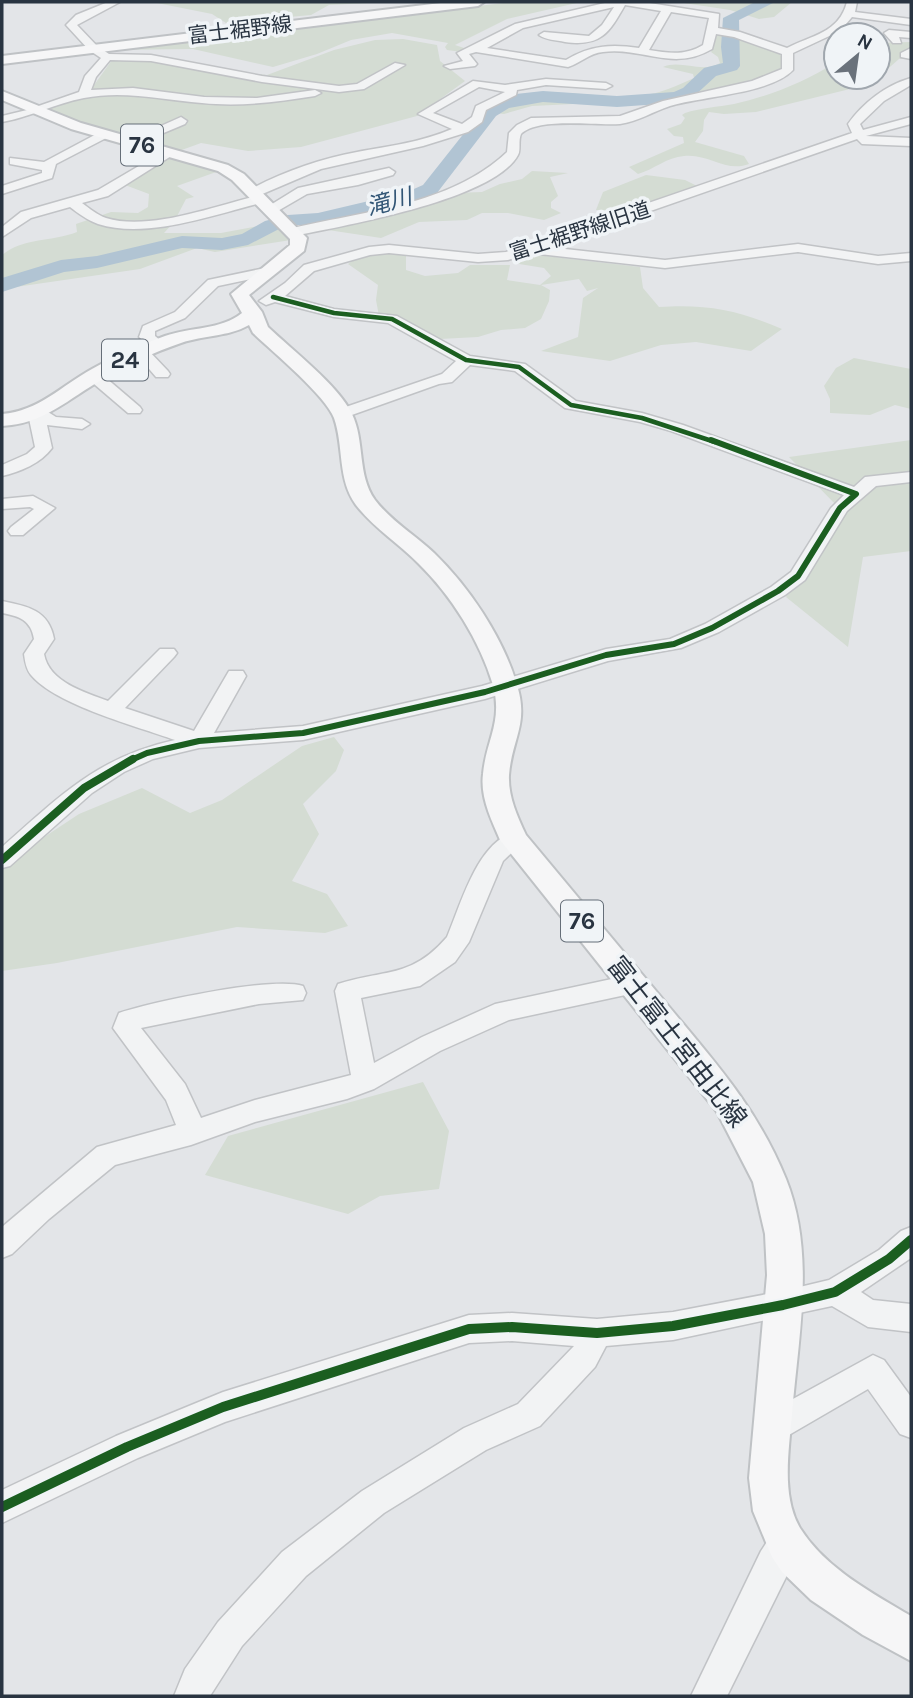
<svg xmlns="http://www.w3.org/2000/svg" width="913" height="1698" font-family="Karla,'Noto Sans JP',sans-serif">
<style>
.green{fill:#d4dcd3}
.lines{fill:none;stroke-linecap:round;stroke-linejoin:round}
.river{fill:#b1c4d3;fill-rule:evenodd}
.minor-casing{stroke:#c1c3c6;stroke-width:3}
.major-casing{stroke:#bfc2c5;stroke-width:4}
.minor{fill:#f2f3f4;fill-rule:evenodd}
.major{fill:#f6f6f7;fill-rule:evenodd}
.cycleway-far3-casing{stroke:#f0f4f7;stroke-width:7}
.cycleway-far2-casing{stroke:#f0f4f7;stroke-width:10}
.cycleway-far1-casing{stroke:#f0f4f7;stroke-width:12}
.cycleway-casing{stroke:#f0f4f7;stroke-width:14}
.cycleway-far3{stroke:#1b5e20;stroke-width:4.5}
.cycleway-far2{stroke:#1b5e20;stroke-width:6}
.cycleway-far1{stroke:#1b5e20;stroke-width:8}
.cycleway{stroke:#1b5e20;stroke-width:10}
.labels{text-anchor:middle;dominant-baseline:central;stroke-width:7;stroke-linejoin:round;paint-order:stroke}
.far-street-label{font-size:21px;fill:#293441;stroke:#f0f4f7}
.far-water-label{font-size:23px;font-style:italic;fill:#325676;stroke:#f0f4f7}
.shield{fill:#f0f4f7;stroke:#656e78;stroke-width:2}
.shield-label{font-size:24px;font-weight:bold;fill:#293441}
.street-label{font-size:26px;fill:#293441;stroke:#f0f4f7}
</style>
<rect width="100%" height="100%" fill="#e3e5e8"/>
<g class="green">
<polygon points="152,2 389,2 329,5 311,15 226,23 212,14"/>
<polygon points="512,2 581,2 507,19 455,45 467,49 462,52 447,50 445,47 448,43 392,33 351,40 317,54 273,67 193,49 104,50"/>
<polygon points="677,2 792,2 774,17 759,19 730,10"/>
<path d="M718,33L785,53L784,69L779,76L648,106L636,101L532,106L504,114L487,112L484,109C545,79 583,101 643,95C660,94 678,85 694,78L693,74L663,67C681,59 702,74 720,63L718,57L711,52Z"/>
<polygon points="403,39 437,45 440,61 465,81 417,116 301,147 248,151 201,143 179,151 54,114 50,106 87,95 112,60 124,58 267,75 334,50 375,40"/>
<path d="M911,42V57L899,59L875,80L850,89L756,112L724,114L709,112L704,120L703,131L695,142L744,156L749,164C726,173 708,153 684,156C667,157 653,170 638,174L629,167L684,143L683,137L674,136L667,129L681,124L685,118L682,115L685,113C700,108 718,107 734,104C770,96 805,82 836,62V77H878V43Z"/>
<path d="M169,157L219,171L177,186L194,197L186,199L174,222L164,233H221L269,224L285,232L291,240L215,252L197,248L140,269L2,289V255C24,237 52,242 77,232L76,224L111,212L138,213L148,207L149,194L125,185Z"/>
<polygon points="532,171 568,173 550,177 558,196 551,202 551,208 561,213 544,220 508,213 482,213 467,220 419,222 381,238 328,230 332,227 454,193 482,192 500,184 522,179"/>
<polygon points="646,175 685,180 699,187 623,212 596,210 603,192"/>
<path d="M389,252L406,255V270L425,276L458,273L470,265H510L507,280L540,285L551,276L544,268L513,263L537,255L640,267L643,288L659,307C708,304 737,310 782,329L751,351L696,342L661,345L610,361L541,351L578,337L583,298L598,288L587,291L579,279L541,285L550,290L549,301L541,319L525,328L501,330L478,337L440,339L379,316L376,300L378,285L348,264L362,254Z"/>
<polygon points="854,358 911,369 911,409 895,405 870,415 830,413 830,399 824,386 836,368"/>
<polygon points="911,440 911,551 863,557 848,647 786,597 840,509 789,457"/>
<polygon points="334,737 344,750 336,771 303,804 319,834 292,881 327,894 348,926 325,933 237,927 57,963 2,971 2,865 79,814 142,788 190,813 222,800 302,746"/>
<polygon points="423,1082 449,1131 439,1189 380,1196 348,1214 205,1175 228,1136"/>
</g>
<g class="lines">
<polygon class="river" points="755,2 775,2 739,20 740,66 737,70 716,76 692,98 674,103 617,107 543,102 509,108 496,116 437,193 421,201 318,225 295,225 279,229 248,245 222,250 182,248 97,268 64,272 2,292 2,278 61,260 97,256 182,236 222,238 242,234 265,221 288,215 318,213 407,192 423,185 484,108 496,101 516,94 543,91 617,96 674,92 683,88 704,68 723,63 721,47 723,18"/>
<g class="minor-casing">
<g id="minor">
<path d="M108,2H120L77,25L97,46L109,54L151,55L262,76L339,86L357,84L395,63L405,65L364,89L339,92L262,82L151,61L110,60L96,77L91,90L133,88L204,97L257,98L315,90L321,93L315,96C277,102 240,107 202,103C163,100 124,90 84,98C56,103 31,117 2,122V116L27,110L79,92L85,76L101,58L89,50L66,25L76,15Z"/>
<path d="M609,2H643L719,14L718,28L740,32L787,48C812,35 839,33 847,2H857L855,12L911,19V25L852,17L840,31L793,53V70C770,94 703,96 670,106C654,111 637,122 620,124C594,126 539,117 521,134C518,141 521,150 518,155C494,200 343,226 294,236L289,235V229C362,211 450,206 507,152L509,133L517,125L531,118L620,116L663,101L752,81L782,69V54L734,37L716,34L712,49C673,72 643,47 603,52C589,53 581,63 568,67L476,52L469,54L477,64L475,66L450,69L444,66L463,61L457,53L515,24ZM625,5L661,11L639,48C612,44 590,45 566,60L487,48L523,28L614,7L602,25L589,36L544,32L539,35C546,40 556,40 565,42C601,47 609,33 625,5ZM671,12L709,18L703,45C685,56 669,53 649,50Z"/>
<polygon points="889,30 911,32 911,38 899,37 901,43 893,43 884,33"/>
<polygon points="911,48 911,59 901,57 901,53"/>
<path d="M911,78V85L884,101L860,124L863,130L911,117V124L866,136L911,138V146L862,144L857,139L547,247L665,260L798,244L878,256L911,253V261L878,264L798,252L665,268L530,253L508,260L478,262L389,253L370,255L314,271L285,296L334,309L397,316L470,356L525,364L576,401L642,413L683,425L854,487L865,477L911,472V482L876,486L847,511L805,580L785,595L719,632L681,648L608,661L485,699L303,740L199,748L153,759L124,772L92,793L10,866L2,868V847C59,797 97,757 175,740C136,726 56,705 31,675C26,669 25,661 24,654L34,639C31,620 19,616 2,613V601C27,606 49,610 54,639L44,654C49,682 84,692 108,701L160,649H174L177,653L174,657L125,708L194,731L229,671H243L246,676L214,733L303,726L482,686L606,649L670,639L705,624L771,587L791,572L831,508L844,495L671,431L640,422L565,408L515,371L470,365L452,382L439,384L349,416H337L335,413L337,410L442,374L456,361L388,323L334,317L275,302L266,305L259,301L285,283L304,265L369,247L389,245L478,254L506,252L852,133L848,124C863,103 886,85 911,78Z"/>
<path d="M546,79L606,83L612,86L606,89L546,85L517,90L516,95L486,110L482,122L468,132L423,146L321,169L260,195L265,196V202C216,214 147,240 98,224C87,220 78,213 70,207L31,218L2,237V227L21,212L98,190L166,150L170,149L176,153L108,196L82,203C89,208 97,215 106,218C148,231 212,207 253,197L248,193L249,190C283,172 319,159 357,152C389,146 422,142 452,129L418,114L473,81L505,85ZM479,87L505,92L476,106L472,117L462,124L433,113Z"/>
<polygon points="181,117 187,121 185,124 135,145 125,142"/>
<polygon points="104,130 110,134 108,137 56,164 52,178 2,194 2,186 42,173 42,170 10,164 10,158 44,162"/>
<polygon points="389,168 395,172 393,175 358,185 307,194 276,212 266,212 264,209 298,188"/>
<polygon points="265,268 270,269 270,275 218,286 185,318 155,331 155,336 167,346 164,349 154,349 139,337 143,326 175,312 208,280"/>
<polygon points="143,348 148,350 168,371 170,374 168,377 156,377 138,356 135,353 138,350"/>
<polygon points="93,370 99,372 140,407 142,410 140,413 128,413 87,378 85,375"/>
<path d="M40,407L56,417L82,419L90,424L82,429L47,425L52,448C41,463 20,472 2,476V465L27,454L35,447L28,414Z"/>
<polygon points="33,496 55,508 23,535 11,535 8,531 11,527 34,509 30,507 2,509 2,499"/>
<path d="M514,832L522,834L525,840L503,861L469,942L455,962L420,986L361,998L374,1063L422,1037L495,1004L635,974L644,977L647,984L644,991L509,1020L440,1051L374,1089L347,1099L255,1122L191,1145L115,1165L49,1219L12,1254L2,1258V1227L97,1147L176,1125L166,1100L113,1028L119,1013C152,1002 273,976 303,986L306,993L303,1000L259,1004L141,1028L185,1084L201,1118L255,1100L351,1075L335,991L338,984C384,969 411,979 447,937C461,904 477,843 514,832Z"/>
<polygon points="911,1227 911,1258 861,1292 873,1300 911,1304 911,1332 868,1327 832,1306 673,1340 606,1346 595,1367 540,1426 486,1450 384,1513 306,1576 242,1646 210,1696 174,1696 185,1669 218,1622 282,1552 362,1491 464,1428 518,1404 574,1346 512,1341 469,1343 225,1422 138,1458 2,1523 2,1490 116,1436 223,1392 469,1315 512,1313 597,1319 673,1312 783,1291 829,1280 879,1250 901,1231"/>
<polygon points="873,1355 884,1360 911,1397 911,1438 900,1434 868,1389 782,1439 771,1444 760,1439 755,1428 760,1417"/>
<polygon points="786,1526 798,1531 803,1543 727,1696 691,1696 761,1551 774,1531"/>
</g>
</g>
<g class="major-casing">
<g id="major">
<polygon points="449,2 484,2 478,6 2,64 2,56"/>
<path d="M2,91L81,123L228,165L244,174L307,238L304,251L249,295L262,312L268,327C291,349 339,386 352,414C365,441 357,475 375,500C391,521 415,535 434,553C469,587 502,636 516,682C530,724 512,737 509,775C508,796 517,816 526,835C571,889 616,943 661,997C711,1058 756,1105 786,1179C816,1254 798,1337 792,1414C789,1450 781,1496 800,1528C825,1568 872,1593 911,1616V1661L863,1635L811,1600L782,1572L772,1557L753,1511L749,1478L767,1275L765,1234L753,1182L717,1112L500,840C491,819 480,797 483,774C486,740 503,722 493,685C480,641 451,595 418,563C398,543 374,528 356,505C337,479 344,446 334,418C325,395 273,352 253,333L249,325C228,337 204,335 181,343C155,352 127,364 103,379C68,399 44,424 2,426V414C39,411 61,386 92,369C115,356 140,345 165,336C190,327 221,330 242,313L231,294L290,245V239L232,180L218,171L71,129L2,100Z"/>
</g>
</g>
<use href="#minor" class="minor"/>
<use href="#major" class="major"/>
<g class="cycleway-far3-casing">
<polyline id="cycleway-far3" points="273,297 334,313 392,319 466,360 519,367 571,405 642,418 715,442"/>
</g>
<g class="cycleway-far2-casing">
<polyline id="cycleway-far2" points="129,761 147,753 199,741 303,733 485,692 606,655 674,644 712,628 778,591 798,576 840,508 856,494 711,440"/>
</g>
<g class="cycleway-far1-casing">
<polyline id="cycleway-far1" points="2,860 84,788 133,759"/>
</g>
<g class="cycleway-casing">
<polyline id="cycleway" points="2,1507 127,1447 223,1407 469,1329 512,1327 597,1333 673,1326 783,1305 835,1292 889,1259 911,1240"/>
</g>
<use href="#cycleway-far3" class="cycleway-far3"/>
<use href="#cycleway-far2" class="cycleway-far2"/>
<use href="#cycleway-far1" class="cycleway-far1"/>
<use href="#cycleway" class="cycleway"/>
</g>
<g class="labels">
<g class="far-street-label">
<text transform="translate(240 30) rotate(-7)">富士裾野線</text>
<text transform="translate(580 231) rotate(-18)">富士裾野線旧道</text>
</g>
<g class="far-water-label">
<text transform="translate(389 202) rotate(-15)">滝川</text>
</g>
<g class="shield">
<rect x="121" y="124.5" width="42" height="41" rx="5"/>
<rect x="102" y="339.5" width="46" height="41" rx="5"/>
<rect x="561" y="900.5" width="42" height="41" rx="5"/>
</g>
<g class="shield-label">
<text x="142" y="145">76</text>
<text x="125" y="360">24</text>
<text x="582" y="921">76</text>
</g>
<g class="street-label">
<text transform="translate(677 1042) rotate(52)">富士富士宮由比線</text>
</g>
</g>
<rect width="913" height="1698" fill="none" stroke="#293441" stroke-width="7"/>
<g transform="translate(857 56) rotate(29)"><circle r="33" fill="#f0f4f7" stroke="#a0a7ae" stroke-width="2"/>
<path d="M0-5L12 26L0 18L-12 26Z" fill="#6a727b"/>
<text y="-10" font-size="19" font-weight="bold" text-anchor="middle" fill="#293441">N</text>
</g>
</svg>
